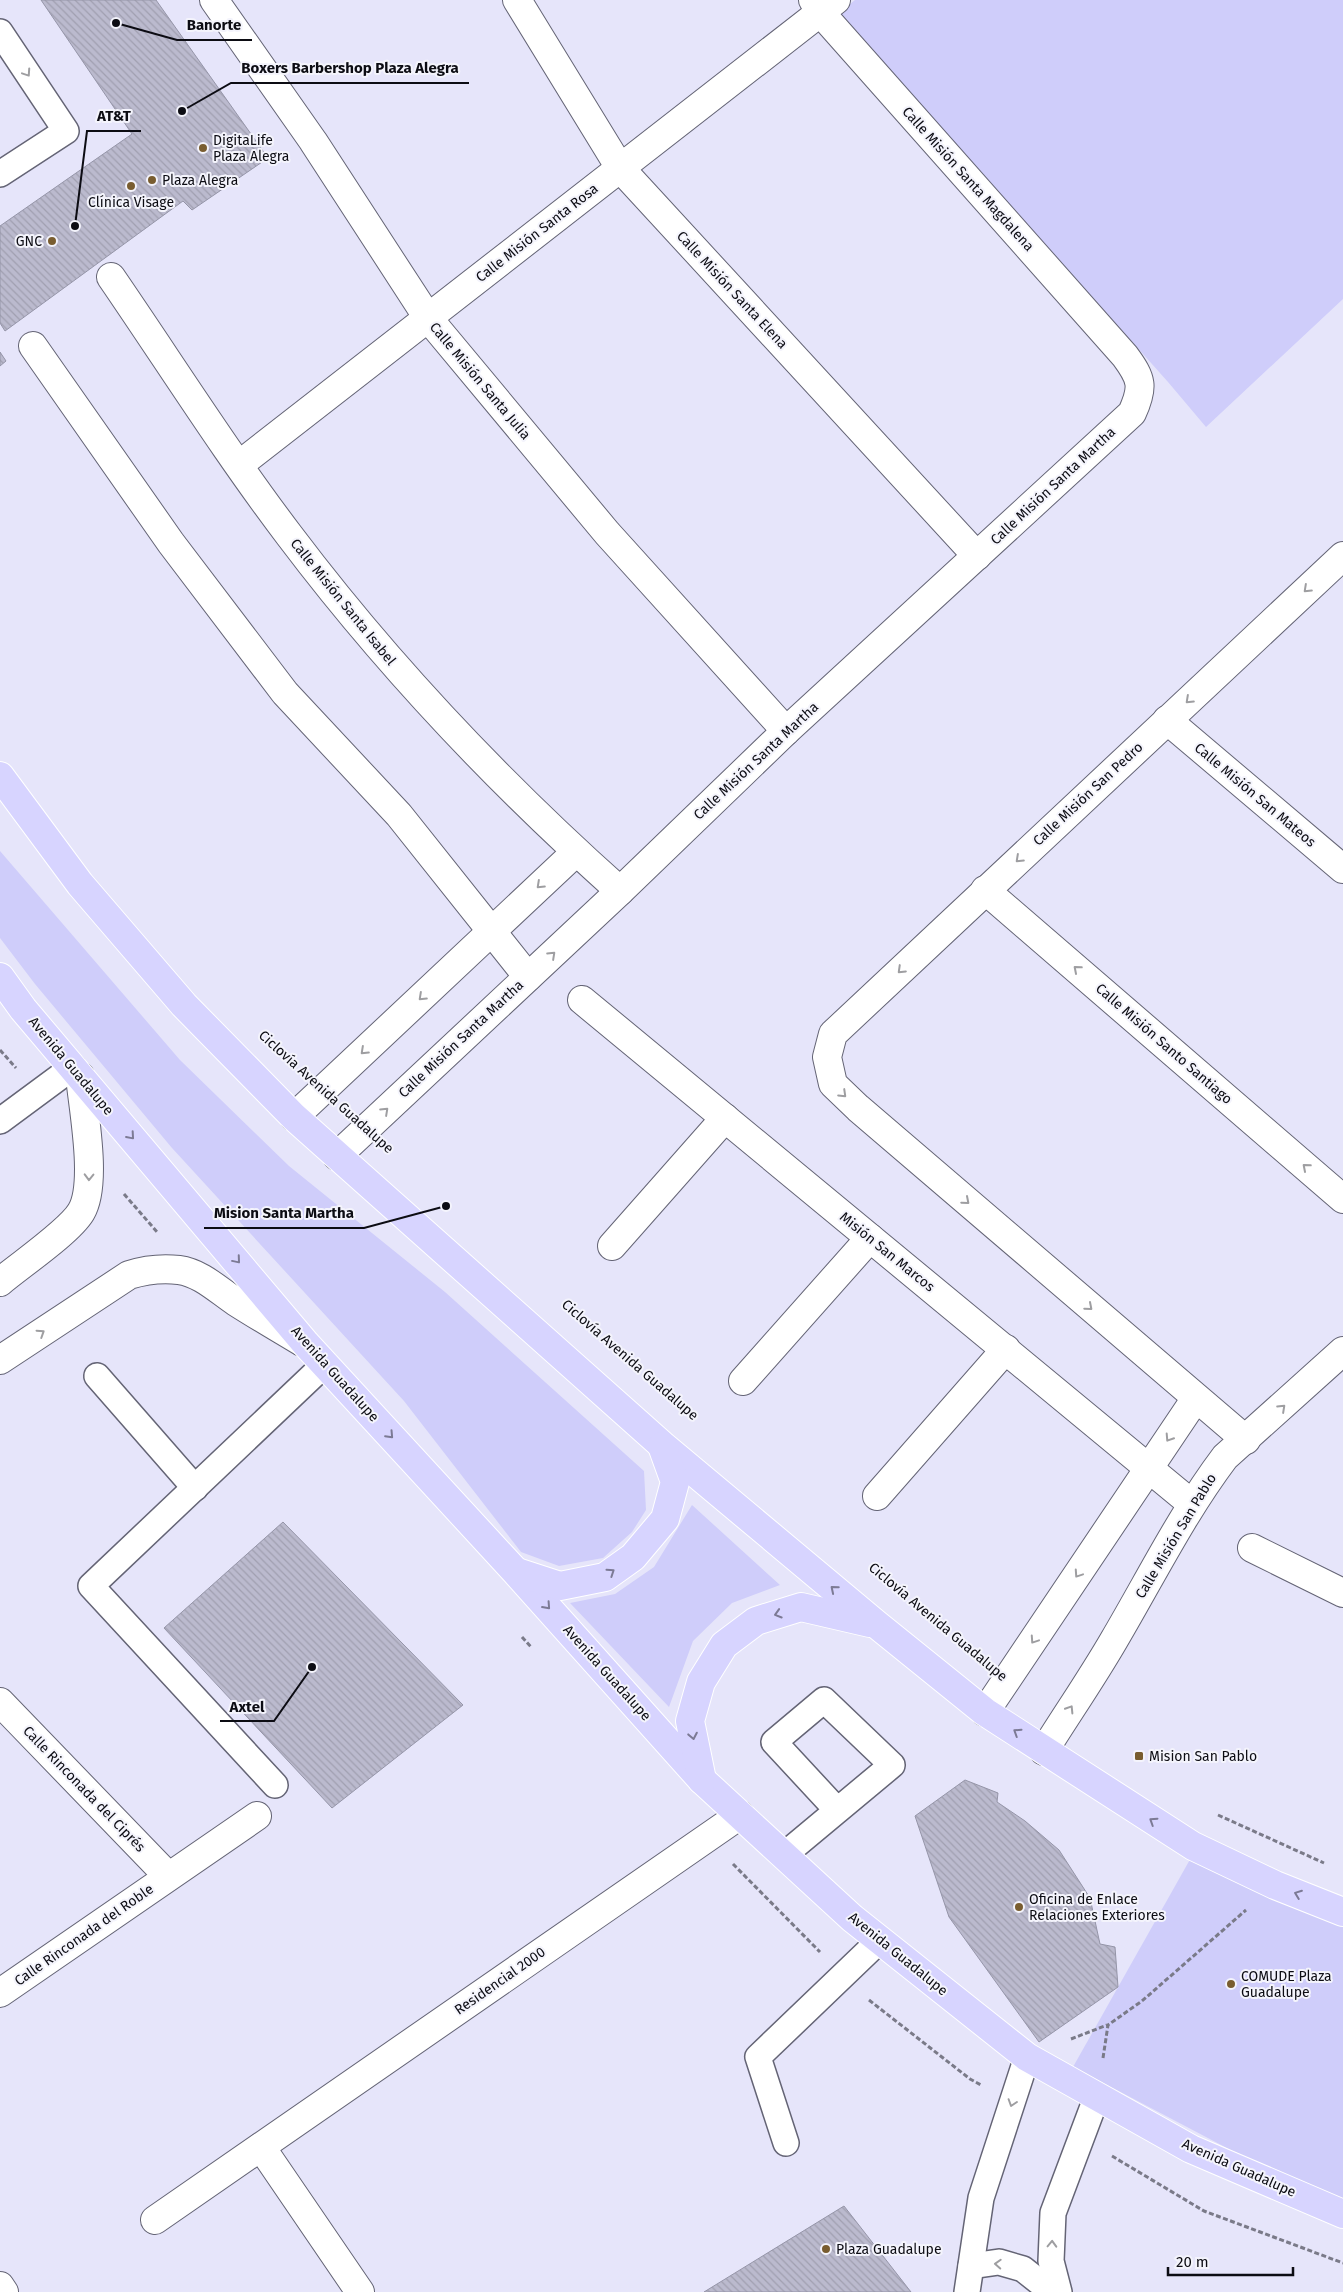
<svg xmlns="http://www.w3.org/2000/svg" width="1343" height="2292" font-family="'Fira Sans',sans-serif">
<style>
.park{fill:#cfcdfa}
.building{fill:url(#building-back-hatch);stroke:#9595a8}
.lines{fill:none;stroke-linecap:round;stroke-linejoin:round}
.service-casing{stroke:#646475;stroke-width:28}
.minor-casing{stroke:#646475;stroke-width:30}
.primary-casing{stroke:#fff;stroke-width:30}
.path{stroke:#7a7a88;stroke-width:3;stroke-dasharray:5 2.5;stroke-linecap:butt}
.service{stroke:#fff;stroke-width:25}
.minor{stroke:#fff;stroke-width:28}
.primary{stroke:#d7d4ff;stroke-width:28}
.oneway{stroke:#9e9ea1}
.oneway2{stroke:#7c7a95}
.poi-dot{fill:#795d30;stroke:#f4f4fc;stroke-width:2}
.labels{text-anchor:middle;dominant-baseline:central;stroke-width:4;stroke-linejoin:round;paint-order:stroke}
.poi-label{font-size:14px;fill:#0c0c13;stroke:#f4f4fc;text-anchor:start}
.street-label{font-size:14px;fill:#0c0c13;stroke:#f4f4fc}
.leader{fill:none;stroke:#0c0c13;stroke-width:2}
.callout-dot{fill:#0c0c13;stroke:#f4f4fc;stroke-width:2}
.callout-label{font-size:15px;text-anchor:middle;font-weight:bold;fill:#0c0c13;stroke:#f4f4fc;stroke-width:4;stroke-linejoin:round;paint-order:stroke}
</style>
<defs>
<pattern id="building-back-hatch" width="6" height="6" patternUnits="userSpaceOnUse" patternTransform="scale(1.25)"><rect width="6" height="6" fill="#bbbace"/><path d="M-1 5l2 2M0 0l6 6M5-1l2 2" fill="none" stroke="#a09fb0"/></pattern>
</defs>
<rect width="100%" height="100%" fill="#e6e5fa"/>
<g class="park">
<polygon points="855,0 1343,0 1343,299 1206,427 1168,382 839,13"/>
<polygon points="0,851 180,1060 289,1166 445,1292 644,1471 646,1510 632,1532 603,1558 559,1566 521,1552 404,1401 172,1148 35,984 0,938"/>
<polygon points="692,1505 780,1585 732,1603 693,1641 669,1707 570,1603 615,1594 654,1567"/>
<polygon points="1201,1840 1343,1901 1343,2209 1073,2067"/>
</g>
<g class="building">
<polygon points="41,0 156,0 268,158 192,210 183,201 5,331 0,323 0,226 132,134"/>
<polygon points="0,352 6,361 0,366"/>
<polygon points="283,1522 463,1705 332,1808 164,1628"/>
<polygon points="965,1780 998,1793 997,1802 1025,1821 1059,1850 1090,1898 1100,1944 1115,1947 1118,1987 1039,2042 949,1917 915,1816"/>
<polygon points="844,2206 911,2292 704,2292"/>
</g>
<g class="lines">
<g class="service-casing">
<g id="service">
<polyline points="0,32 66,131 0,174"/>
<polyline points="0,1121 73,1067"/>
<polyline points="97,1376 195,1488"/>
<polyline points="275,1785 91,1586 325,1364"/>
<polyline points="784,1855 892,1765 824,1700 774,1742 837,1810"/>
<polyline points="786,2143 758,2057 880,1940"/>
<polyline points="971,2266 999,2262 1023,2269 1052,2292"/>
<polyline points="967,2292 981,2198 1027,2057"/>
<polyline points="1059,2292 1051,2261 1053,2213 1097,2096"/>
</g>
</g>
<g class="minor-casing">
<g id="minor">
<polyline points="214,0 313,141 428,318 607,533 786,731"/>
<polyline points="517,0 620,168 977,556"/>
<path d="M111,277C170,363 226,452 289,535C387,665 499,783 620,891"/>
<polyline points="33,346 171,543 285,693 399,815 528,977"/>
<polyline points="239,465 836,0"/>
<polyline points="1167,720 1343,869"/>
<polyline points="985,890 1343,1199"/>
<polyline points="582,1000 1192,1504"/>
<polyline points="294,1117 576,852"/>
<path d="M337,1156L620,891L786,731L1132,413C1144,387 1142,379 1125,356L820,12L813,0"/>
<polyline points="612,1246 725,1118"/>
<path d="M0,1282C20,1265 69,1232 81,1212C98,1184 83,1109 80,1076"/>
<path d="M0,1360L129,1275C145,1270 162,1268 179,1270C201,1273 218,1290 236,1302C258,1316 280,1329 302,1342"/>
<polyline points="743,1381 870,1238"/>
<polyline points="1246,1440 858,1108 833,1084 827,1057 833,1034 1343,556"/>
<polyline points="877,1496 1006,1349"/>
<polyline points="1252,1548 1343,1593"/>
<polyline points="0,1702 168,1876"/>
<polyline points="985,1712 1196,1398"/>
<path d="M1044,1751C1067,1714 1092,1678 1114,1640C1150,1579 1182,1514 1225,1457L1343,1351"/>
<polyline points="0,1993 257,1816"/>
<polyline points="261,2147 360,2292"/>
<polyline points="155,2220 740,1815"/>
<polyline points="0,2286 4,2292"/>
</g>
</g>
<g class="primary-casing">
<g id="primary">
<polyline points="0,776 80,884 184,1005 294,1117 662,1445 876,1624 985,1712 1193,1846 1275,1885 1343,1912"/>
<polyline points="0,977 23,1009 306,1344 515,1571 702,1780 852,1918 1027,2057 1191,2149 1343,2214"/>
<polyline points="517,1572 560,1586 605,1577 633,1557 665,1519 675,1482 662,1446"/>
<polyline points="702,1780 690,1721 701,1682 724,1645 756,1621 801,1607 870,1623"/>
</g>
</g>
<g class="path">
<polyline points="0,1050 16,1068"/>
<polyline points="124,1194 158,1233"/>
<polyline points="522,1637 531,1647"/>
<polyline points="1218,1815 1324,1863"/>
<polyline points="733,1864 820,1952"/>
<polyline points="869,2000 970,2079 981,2085"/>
<polyline points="1071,2039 1107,2025"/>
<polyline points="1103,2058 1108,2025 1142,2001 1246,1910"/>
<polyline points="1112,2156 1204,2211 1343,2263"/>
</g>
<use href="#service" class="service"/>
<use href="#minor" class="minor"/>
<use href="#primary" class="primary"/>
</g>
<defs><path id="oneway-chevron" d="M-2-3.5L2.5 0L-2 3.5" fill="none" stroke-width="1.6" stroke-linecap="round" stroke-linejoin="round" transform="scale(1.25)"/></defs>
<g class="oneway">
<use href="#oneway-chevron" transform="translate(27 73) rotate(56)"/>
<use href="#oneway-chevron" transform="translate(1307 589) rotate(137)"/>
<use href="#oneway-chevron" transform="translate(1189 700) rotate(137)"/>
<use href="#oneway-chevron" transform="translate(1019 859) rotate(137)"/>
<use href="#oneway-chevron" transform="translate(540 885) rotate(137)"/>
<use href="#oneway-chevron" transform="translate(552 955) rotate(-43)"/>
<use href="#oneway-chevron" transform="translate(1077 969) rotate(-139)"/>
<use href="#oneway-chevron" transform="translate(901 970) rotate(136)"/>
<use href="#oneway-chevron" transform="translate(422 997) rotate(137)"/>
<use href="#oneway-chevron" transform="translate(364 1051) rotate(137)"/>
<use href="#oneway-chevron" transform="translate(843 1094) rotate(44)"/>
<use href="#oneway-chevron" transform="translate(385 1111) rotate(-43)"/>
<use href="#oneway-chevron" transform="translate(1306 1167) rotate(-139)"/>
<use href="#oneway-chevron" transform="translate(89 1177) rotate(91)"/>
<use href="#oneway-chevron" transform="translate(966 1201) rotate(41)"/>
<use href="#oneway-chevron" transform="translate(1089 1307) rotate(41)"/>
<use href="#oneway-chevron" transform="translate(41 1333) rotate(-33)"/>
<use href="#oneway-chevron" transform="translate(1282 1408) rotate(-43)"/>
<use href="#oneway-chevron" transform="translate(1169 1438) rotate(123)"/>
<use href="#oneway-chevron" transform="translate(1078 1574) rotate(124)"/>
<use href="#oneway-chevron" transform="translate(1034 1640) rotate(124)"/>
<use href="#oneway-chevron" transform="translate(1070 1709) rotate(-58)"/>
<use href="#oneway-chevron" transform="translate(1012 2103) rotate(108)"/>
<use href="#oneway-chevron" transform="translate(1052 2244) rotate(-88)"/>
<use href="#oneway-chevron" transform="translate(998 2264) rotate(-177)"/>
</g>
<g class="oneway2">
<use href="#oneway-chevron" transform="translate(131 1136) rotate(49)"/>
<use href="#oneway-chevron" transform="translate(237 1260) rotate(50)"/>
<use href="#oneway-chevron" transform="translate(390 1435) rotate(47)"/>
<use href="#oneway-chevron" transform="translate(611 1572) rotate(-34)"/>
<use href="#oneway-chevron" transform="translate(834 1589) rotate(-140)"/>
<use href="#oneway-chevron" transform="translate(547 1606) rotate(48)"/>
<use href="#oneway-chevron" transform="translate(778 1614) rotate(163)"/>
<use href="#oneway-chevron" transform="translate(1017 1732) rotate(-147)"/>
<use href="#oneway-chevron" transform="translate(693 1736) rotate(79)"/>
<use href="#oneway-chevron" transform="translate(1153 1821) rotate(-147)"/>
<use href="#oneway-chevron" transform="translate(1298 1894) rotate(-159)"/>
</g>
<g class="poi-dot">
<circle cx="203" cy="148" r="5"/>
<circle cx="152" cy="180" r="5"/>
<circle cx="131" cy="186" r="5"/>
<circle cx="52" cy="241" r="5"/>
<rect x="1134" y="1751" width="10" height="10" rx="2.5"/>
<circle cx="1019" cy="1907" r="5"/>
<circle cx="1231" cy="1984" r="5"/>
<circle cx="826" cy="2249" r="5"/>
</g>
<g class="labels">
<g class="poi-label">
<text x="213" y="140">DigitaLife<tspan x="213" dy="16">Plaza Alegra</tspan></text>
<text x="162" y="180">Plaza Alegra</text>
<text x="131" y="202" text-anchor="middle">Clínica Visage</text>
<text x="42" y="241" text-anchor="end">GNC</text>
<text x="1149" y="1756">Mision San Pablo</text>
<text x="1029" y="1899">Oficina de Enlace<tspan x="1029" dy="16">Relaciones Exteriores</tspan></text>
<text x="1241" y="1976">COMUDE Plaza<tspan x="1241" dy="16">Guadalupe</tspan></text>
<text x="836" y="2249">Plaza Guadalupe</text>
</g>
<g class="street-label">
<text transform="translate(968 179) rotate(48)">Calle Misión Santa Magdalena</text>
<text transform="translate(537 233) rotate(-38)">Calle Misión Santa Rosa</text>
<text transform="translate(732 290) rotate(47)">Calle Misión Santa Elena</text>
<text transform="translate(480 381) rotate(50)">Calle Misión Santa Julia</text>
<text transform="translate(1053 486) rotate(-43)">Calle Misión Santa Martha</text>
<text transform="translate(343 602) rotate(51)">Calle Misión Santa Isabel</text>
<text transform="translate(756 761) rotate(-43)">Calle Misión Santa Martha</text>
<text transform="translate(1088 794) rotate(-43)">Calle Misión San Pedro</text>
<text transform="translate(1255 795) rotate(40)">Calle Misión San Mateos</text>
<text transform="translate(461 1039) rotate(-43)">Calle Misión Santa Martha</text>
<text transform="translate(1164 1044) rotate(41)">Calle Misión Santo Santiago</text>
<text transform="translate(71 1066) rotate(50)">Avenida Guadalupe</text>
<text transform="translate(326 1092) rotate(42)">Ciclovía Avenida Guadalupe</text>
<text transform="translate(887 1252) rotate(39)">Misión San Marcos</text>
<text transform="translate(630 1360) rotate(41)">Ciclovía Avenida Guadalupe</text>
<text transform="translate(335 1374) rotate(48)">Avenida Guadalupe</text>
<text transform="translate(1176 1536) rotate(-59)">Calle Misión San Pablo</text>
<text transform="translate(938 1622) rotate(40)">Ciclovía Avenida Guadalupe</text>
<text transform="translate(607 1673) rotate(48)">Avenida Guadalupe</text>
<text transform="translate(84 1789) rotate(46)">Calle Rinconada del Ciprés</text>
<text transform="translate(84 1935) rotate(-35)">Calle Rinconada del Roble</text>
<text transform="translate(898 1954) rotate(39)">Avenida Guadalupe</text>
<text transform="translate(500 1981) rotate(-35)">Residencial 2000</text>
<text transform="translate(1239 2168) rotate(24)">Avenida Guadalupe</text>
</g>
</g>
<path class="leader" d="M116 23L177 40H252M182 111L231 83H469M75 226L87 131H141M446 1206L364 1228H204M312 1667L274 1721H220"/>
<g class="callout-dot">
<circle cx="116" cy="23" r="5"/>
<circle cx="182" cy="111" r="5"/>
<circle cx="75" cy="226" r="5"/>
<circle cx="446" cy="1206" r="5"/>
<circle cx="312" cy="1667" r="5"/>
</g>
<g class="callout-label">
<text x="214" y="30">Banorte</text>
<text x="350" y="73">Boxers Barbershop Plaza Alegra</text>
<text x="114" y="121">AT&amp;T</text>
<text x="284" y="1218">Mision Santa Martha</text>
<text x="247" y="1712">Axtel</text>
</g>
<path d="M1168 2267v8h125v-8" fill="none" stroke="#0c0c13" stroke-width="2.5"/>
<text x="1176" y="2267" font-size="15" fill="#0c0c13" stroke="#f4f4fc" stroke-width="4" paint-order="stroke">20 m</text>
</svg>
